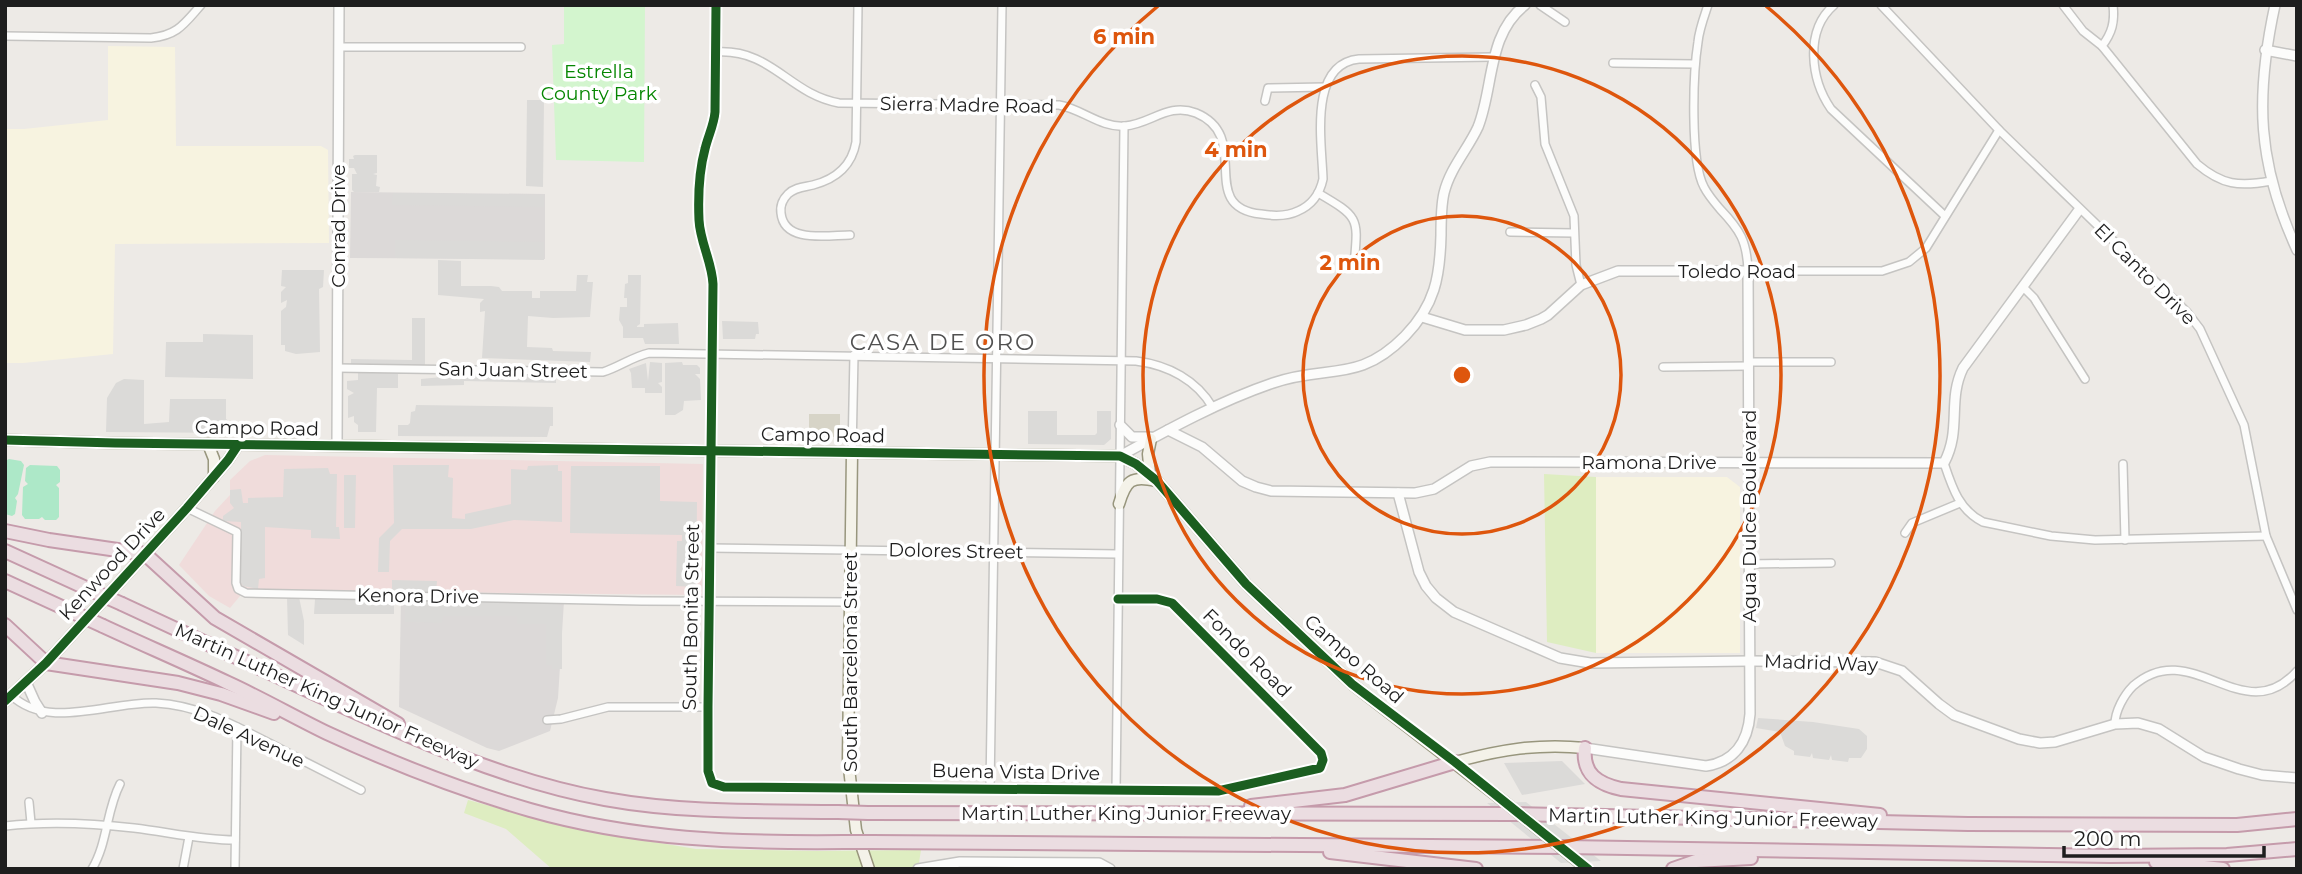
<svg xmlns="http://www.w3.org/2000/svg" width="2302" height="874" font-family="Montserrat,sans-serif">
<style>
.residential{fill:#dcd9d8}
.commercial{fill:#f0dcdb}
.education{fill:#f7f3e0}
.religious{fill:#dbdad8}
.construction{fill:#d7d4c7}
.grass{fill:#deedc1}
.park{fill:#d3f5ce}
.pitch{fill:#ade8c8}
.pier{fill:#dddcda}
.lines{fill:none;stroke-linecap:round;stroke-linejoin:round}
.minor-casing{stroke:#c5c4c2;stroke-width:10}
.tertiary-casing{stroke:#c5c4c2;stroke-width:12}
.secondary-casing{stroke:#98967d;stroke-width:13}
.motorway-casing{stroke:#c59bab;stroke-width:16}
.minor{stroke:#fcfcfb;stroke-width:7}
.tertiary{stroke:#fcfcfb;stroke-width:9}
.secondary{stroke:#f4f2e9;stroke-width:10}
.motorway{stroke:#ebdde1;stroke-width:12}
.secondary-bridge-casing{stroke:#98967d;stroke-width:13;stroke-linecap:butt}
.motorway-bridge-casing{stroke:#c59bab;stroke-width:16;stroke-linecap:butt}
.secondary-bridge{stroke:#f4f2e9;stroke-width:10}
.motorway-bridge{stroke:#ebdde1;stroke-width:12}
.cycleway-casing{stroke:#fff;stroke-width:13}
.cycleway{stroke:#1b5e20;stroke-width:9}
.ring{fill:none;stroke:#de560d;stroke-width:3.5}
.labels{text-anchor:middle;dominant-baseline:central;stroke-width:7;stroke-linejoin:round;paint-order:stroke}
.park-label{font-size:19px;fill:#058601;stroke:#fff}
.street-label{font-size:19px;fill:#1e1e1e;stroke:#fff}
.quarter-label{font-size:23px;letter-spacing:2px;fill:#515151;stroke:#fff}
.centre{fill:#de560d;stroke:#fff;stroke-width:3.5}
.ring-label{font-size:21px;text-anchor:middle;font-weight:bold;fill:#de560d;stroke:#fff;stroke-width:7;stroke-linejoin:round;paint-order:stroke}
</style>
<rect width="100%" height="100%" fill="#edeae6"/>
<g class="residential">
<polygon points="351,192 545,194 545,259 350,258"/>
<polygon points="401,599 564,601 558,698 550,731 499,751 487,748 399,707"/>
</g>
<polygon class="commercial" points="265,455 703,464 702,595 245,590 230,608 209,596 179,565 215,511 230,495 230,480 250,461"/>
<g class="education">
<polygon points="108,46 175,47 176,146 321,146 328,150 329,243 115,244 113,354 23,363 5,363 5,129 24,129 108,120"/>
<polygon points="1596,477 1727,477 1740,487 1740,653 1596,653"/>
</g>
<g class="religious">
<polygon points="527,100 544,100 543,187 526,186"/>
<polygon points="355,155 377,155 377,173 373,174 377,175 376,186 380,187 379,192 354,192 352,190 352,174 357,174 354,168 349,168 349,159 354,159 353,156"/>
<polygon points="393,193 544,195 544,207 392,205"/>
<polygon points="395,240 544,242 544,260 395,258"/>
<polygon points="438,260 461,261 461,286 491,286 499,287 502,291 532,291 532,298 540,298 540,291 576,291 577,275 588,275 587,282 593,282 590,317 553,318 528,316 527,347 552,348 553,351 591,352 590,362 482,358 485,311 480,312 480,303 484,299 438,295"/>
<polygon points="282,270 324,270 323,287 319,289 320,352 296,354 285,351 285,345 281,345 281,311 286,307 287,300 281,303 281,292 286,287 281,286"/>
<polygon points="628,275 641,275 640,324 637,326 637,327 644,327 644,324 678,323 679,344 645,344 643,338 623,338 623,327 619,320 620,307 627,307 627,298 624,298 625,284 628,283"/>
<polygon points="412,318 425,318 425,374 398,374 398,388 377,388 376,432 358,432 358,425 354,422 354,416 348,418 348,396 354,393 347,389 347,381 358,380 358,373 351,373 351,359 412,360"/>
<polygon points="722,321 758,322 759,334 756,334 755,339 723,339"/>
<polygon points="203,334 253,335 253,379 165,377 166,342 203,342"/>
<polygon points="650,362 662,363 662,382 658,383 662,387 662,393 645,393 645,388 632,388 631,373 629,369 646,363 648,381"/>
<polygon points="682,362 683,365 697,365 700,368 700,374 695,374 700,379 701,400 684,401 683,410 675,415 665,415 665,363"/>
<polygon points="463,375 556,376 556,383 464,381 464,385 421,386 421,379"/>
<polygon points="124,379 144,380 144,424 169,422 170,399 226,399 226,419 231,423 239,423 239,433 106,432 107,398 116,383"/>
<polygon points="416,405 553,407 553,426 550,426 547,437 398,436 398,425 408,425 410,423 411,412 415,411"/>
<polygon points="1028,411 1057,411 1057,435 1095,435 1097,433 1097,411 1111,411 1111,439 1104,445 1028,444"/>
<polygon points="393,465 449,465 448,477 453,478 452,518 465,519 465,514 511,504 511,469 527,470 528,466 558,465 558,471 562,471 562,522 514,520 471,529 402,529 390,541 389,572 378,572 379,538 394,523"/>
<polygon points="571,466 660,466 660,501 697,502 696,587 676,586 677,541 682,541 682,535 570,533"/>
<polygon points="328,468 330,474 337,474 336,527 339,527 340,539 311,538 311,530 265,527 265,578 259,579 258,589 243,586 241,583 241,522 223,521 223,516 234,508 230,503 230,490 241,489 243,503 248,503 248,498 283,497 284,469"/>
<polygon points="344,475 356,475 355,528 344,528"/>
<polygon points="392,580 437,581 436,593 392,592"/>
<polygon points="287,597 299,597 304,621 304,645 288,635"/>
<polygon points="405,598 557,600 558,606 562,606 562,669 552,669 552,665 546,665 546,624 517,624 517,616 443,616 442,623 405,622"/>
<polygon points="315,599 394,600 394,614 314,614"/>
<polygon points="1758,718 1813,722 1859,729 1867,736 1867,749 1861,758 1849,758 1848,762 1832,760 1831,755 1829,760 1813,758 1812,753 1810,757 1794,755 1794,751 1785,746 1780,732 1756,728"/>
<polygon points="1562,761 1585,784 1522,795 1504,763"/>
</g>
<rect class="construction" x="809" y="414" width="31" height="23"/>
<g class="grass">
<polygon points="1544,474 1596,477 1596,653 1547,642"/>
<polygon points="468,800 576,829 696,849 817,851 921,850 918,869 552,869 506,829 464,813"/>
</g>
<polygon class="park" points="564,5 645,5 644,162 556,160 552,45 564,44"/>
<g class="pitch">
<polygon points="9,459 21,461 24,465 18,494 15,498 17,501 15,514 12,516 5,514 5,461"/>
<polygon points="30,465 57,466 60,470 60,482 56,485 59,488 59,517 56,520 45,520 42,517 39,519 25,519 22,515 23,487 28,484 25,481 26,468"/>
</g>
<polygon class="pier" points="1526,802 1601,861 1561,863 1487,803"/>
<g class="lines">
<g class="minor-casing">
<g id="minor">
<polyline points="1540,5 1565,22"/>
<path d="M1708,5C1704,17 1699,30 1698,42C1693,73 1690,161 1704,187C1708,195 1714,202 1720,209C1740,230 1747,241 1748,271H1882L1909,262L1926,248L1999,130"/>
<path d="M1834,5C1804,31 1811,80 1831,109L1945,216"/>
<polyline points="1881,5 1999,130 2187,312 2200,329 2244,425 2266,536 2297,610"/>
<polyline points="2063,5 2083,31 2102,46"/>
<path d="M2113,5C2115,22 2112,33 2102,46L2197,164C2222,185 2239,187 2271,181"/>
<path d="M5,36L151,38C178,35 184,24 201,5"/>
<polyline points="339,47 521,47"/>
<path d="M717,52C772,49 789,94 839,103L1059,105C1082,109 1101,128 1125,126C1151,124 1168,102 1196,113C1254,137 1195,207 1261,214C1273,216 1286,217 1298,211C1312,205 1320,193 1323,179C1322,143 1308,64 1359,59L1493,57"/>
<polyline points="1613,63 1695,64"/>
<polyline points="1535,85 1541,97 1545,144 1574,216 1576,265 1581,285"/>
<polyline points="1265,101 1268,88 1325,87"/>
<path d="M1318,193C1361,218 1358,218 1354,266"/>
<polyline points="1510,232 1574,233"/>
<path d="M850,235C829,235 784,244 781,213C780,206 783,199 788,194C795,187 805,187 813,185C836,179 852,165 856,142L858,5"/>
<polyline points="2023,287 2034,298 2085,379"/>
<polyline points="1749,362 1831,362"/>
<polyline points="1663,367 1749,366"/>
<path d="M337,368L603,372C619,367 632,357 649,353L1136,361C1168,365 1197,380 1213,408"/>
<polyline points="852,453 854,355"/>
<path d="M1944,463C1952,487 1959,510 1983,522L2051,536L2095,540L2266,536"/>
<polyline points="2123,464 2125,540"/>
<polyline points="187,508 237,532 236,583 238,589 246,593 642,601 851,602"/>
<polyline points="1905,533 1912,523 1960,503"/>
<polyline points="710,548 1118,554"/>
<polyline points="1748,564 1831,563"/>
<path d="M11,695C48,731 110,701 156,703C198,705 234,725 271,744C301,760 331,775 361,790"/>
<polyline points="547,720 561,719 608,707 708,707"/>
<path d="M2115,724C2115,711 2124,695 2133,686C2192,634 2243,732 2297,671"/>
<polyline points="850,788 1218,791 1320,768 1323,760 1321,753 1172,603 1157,599 1118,599"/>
<polyline points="990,789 1002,5"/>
<polyline points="1116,791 1124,126"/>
<polyline points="29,802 31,823"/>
<path d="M5,826C48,821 91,823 134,828C168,832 201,840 235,840"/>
<path d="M92,869C108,842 106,811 120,784"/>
<polyline points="183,869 189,837"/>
<polyline points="235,869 237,727"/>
</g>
</g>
<g class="tertiary-casing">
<g id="tertiary">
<path d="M716,5L715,112C714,125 708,136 705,149C699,171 698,197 699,220C700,242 712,262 713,284L708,771L712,783L724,787L850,788"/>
<path d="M2275,5C2255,97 2257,163 2297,250"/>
<polyline points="2265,50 2297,56"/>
<path d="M1422,317L1465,330H1504L1526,325L1541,319L1548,315L1581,285L1618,271H1748L1750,714C1748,742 1734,762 1706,766L1585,748"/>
<polyline points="1120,425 1132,437 1151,437"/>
<path d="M1168,430L1202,447L1242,481L1256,487L1271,491L1415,493L1434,489L1471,466L1490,462L1944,463C1962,429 1947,401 1963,368L2079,210"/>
<polyline points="337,446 339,5"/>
<path d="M1120,456C1169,429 1220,401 1273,383C1327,364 1358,384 1405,336C1435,305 1440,277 1441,235C1441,221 1441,206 1444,193C1450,168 1468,149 1478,127C1494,87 1487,34 1525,5"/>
<polyline points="1398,493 1419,572 1426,586 1436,598 1454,612 1560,658 1590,663 1750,661 1875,662 1902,671 1939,704 1954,715 2019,739 2040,743 2055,742 2115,724 2138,723 2159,729 2204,757 2239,769 2262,775 2297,778"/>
<polyline points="26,682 35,702 42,713"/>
<polyline points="918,869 960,862 1099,863 1110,869"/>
</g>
</g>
<g class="secondary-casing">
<g id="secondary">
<polyline points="5,440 115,443 1120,456 1136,464 1157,481 1246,584 1352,684 1506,803"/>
<polyline points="208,444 214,459 214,477"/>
<polyline points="852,453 848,759 856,830 869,869"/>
<polyline points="1150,474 1148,454 1151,439"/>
<path d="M1119,504C1126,481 1131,475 1156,481"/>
<polyline points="5,701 46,663 187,508 228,460 238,445"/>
<path d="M1455,762C1499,750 1539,743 1585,748"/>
</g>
</g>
<g class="motorway-casing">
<g id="motorway">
<polyline points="5,531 49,540 145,554 215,618 398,724"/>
<polyline points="5,551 86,588"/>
<polyline points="5,581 66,609"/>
<path d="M122,604C188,635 254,665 320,696C409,737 508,782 605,799C682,813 761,811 838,812"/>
<polyline points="5,625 46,663 178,683 221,694 274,713"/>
<path d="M103,626C144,645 186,663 228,683C261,698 294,717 327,733C392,763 461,790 530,810C635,840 736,843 844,842"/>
<path d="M1585,748C1582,774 1598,784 1621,789L1880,815"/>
<polyline points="1251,806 1345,795 1455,762"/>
<polyline points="868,813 1515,814 1968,824 2237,825 2297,819"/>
<polyline points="872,842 1566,847 2110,856 2227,855 2297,849"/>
<polyline points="1330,852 1476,869"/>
<polyline points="2156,862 2223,869"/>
<polyline points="1673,869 1696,861 1751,858"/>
</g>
</g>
<use href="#minor" class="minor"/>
<use href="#tertiary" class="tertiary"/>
<use href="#secondary" class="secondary"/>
<use href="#motorway" class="motorway"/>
<g class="secondary-bridge-casing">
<polyline id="secondary-bridge" points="1506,803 1581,864"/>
</g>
<g class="motorway-bridge-casing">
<g id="motorway-bridge">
<polyline points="86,588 122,604"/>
<polyline points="66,609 103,626"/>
<polyline points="838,812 868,813"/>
<polyline points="844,842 872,842"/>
</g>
</g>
<use href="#secondary-bridge" class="secondary-bridge"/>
<use href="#motorway-bridge" class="motorway-bridge"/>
<g class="cycleway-casing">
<g id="cycleway">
<path d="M716,5L715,112C714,125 708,136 705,149C699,171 698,197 699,220C700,242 712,262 713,284L708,707V771L712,783L724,787L1218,791L1320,768L1323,760L1321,753L1172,603L1157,599H1118"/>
<polyline points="5,440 115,443 1120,456 1136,464 1157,481 1246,584 1352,684 1455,762 1588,869"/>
<polyline points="5,701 46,663 187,508 228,460 238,445"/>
</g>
</g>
<use href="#cycleway" class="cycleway"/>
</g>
<g class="ring">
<circle cx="1462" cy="375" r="159"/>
<circle cx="1462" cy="375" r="319"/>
<path d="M1766 6A478 478 0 1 1 1158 6"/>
</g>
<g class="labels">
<g class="park-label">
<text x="599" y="71">Estrella<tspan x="599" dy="22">County Park</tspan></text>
</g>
<g class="street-label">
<text transform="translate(967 105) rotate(1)">Sierra Madre Road</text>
<text transform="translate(338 226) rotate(-90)">Conrad Drive</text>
<text x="1737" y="271">Toledo Road</text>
<text transform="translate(2145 274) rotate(45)">El Canto Drive</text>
<text transform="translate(513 370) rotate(1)">San Juan Street</text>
<text transform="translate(257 428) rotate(1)">Campo Road</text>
<text transform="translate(823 435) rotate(1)">Campo Road</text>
<text x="1649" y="462">Ramona Drive</text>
<text transform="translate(1749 516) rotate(-90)">Agua Dulce Boulevard</text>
<text transform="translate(956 551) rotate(1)">Dolores Street</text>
<text transform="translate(112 564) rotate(-47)">Kenwood Drive</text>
<text transform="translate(418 596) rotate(1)">Kenora Drive</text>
<text transform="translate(691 617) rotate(-89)">South Bonita Street</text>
<text transform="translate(1247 653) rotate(45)">Fondo Road</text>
<text transform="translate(1354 659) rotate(41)">Campo Road</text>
<text transform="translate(850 662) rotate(-90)">South Barcelona Street</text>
<text transform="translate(1821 663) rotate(2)">Madrid Way</text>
<text transform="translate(327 696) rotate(24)">Martin Luther King Junior Freeway</text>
<text transform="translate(249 737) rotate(25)">Dale Avenue</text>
<text transform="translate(1016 772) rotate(1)">Buena Vista Drive</text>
<text x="1126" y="813">Martin Luther King Junior Freeway</text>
<text transform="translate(1713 818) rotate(1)">Martin Luther King Junior Freeway</text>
</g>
<g class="quarter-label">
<text x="943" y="342">CASA DE ORO</text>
</g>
</g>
<circle cx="1462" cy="375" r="10" class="centre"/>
<g class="ring-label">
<text x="1124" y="44">6 min</text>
<text x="1236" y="157">4 min</text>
<text x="1350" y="270">2 min</text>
</g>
<rect width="2302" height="874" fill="none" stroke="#1e1e1e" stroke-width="14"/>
<path d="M2064 846v10h200v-10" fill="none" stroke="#1e1e1e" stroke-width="3.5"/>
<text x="2074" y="846" font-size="21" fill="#1e1e1e" stroke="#ffffff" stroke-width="5" paint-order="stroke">200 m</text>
</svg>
